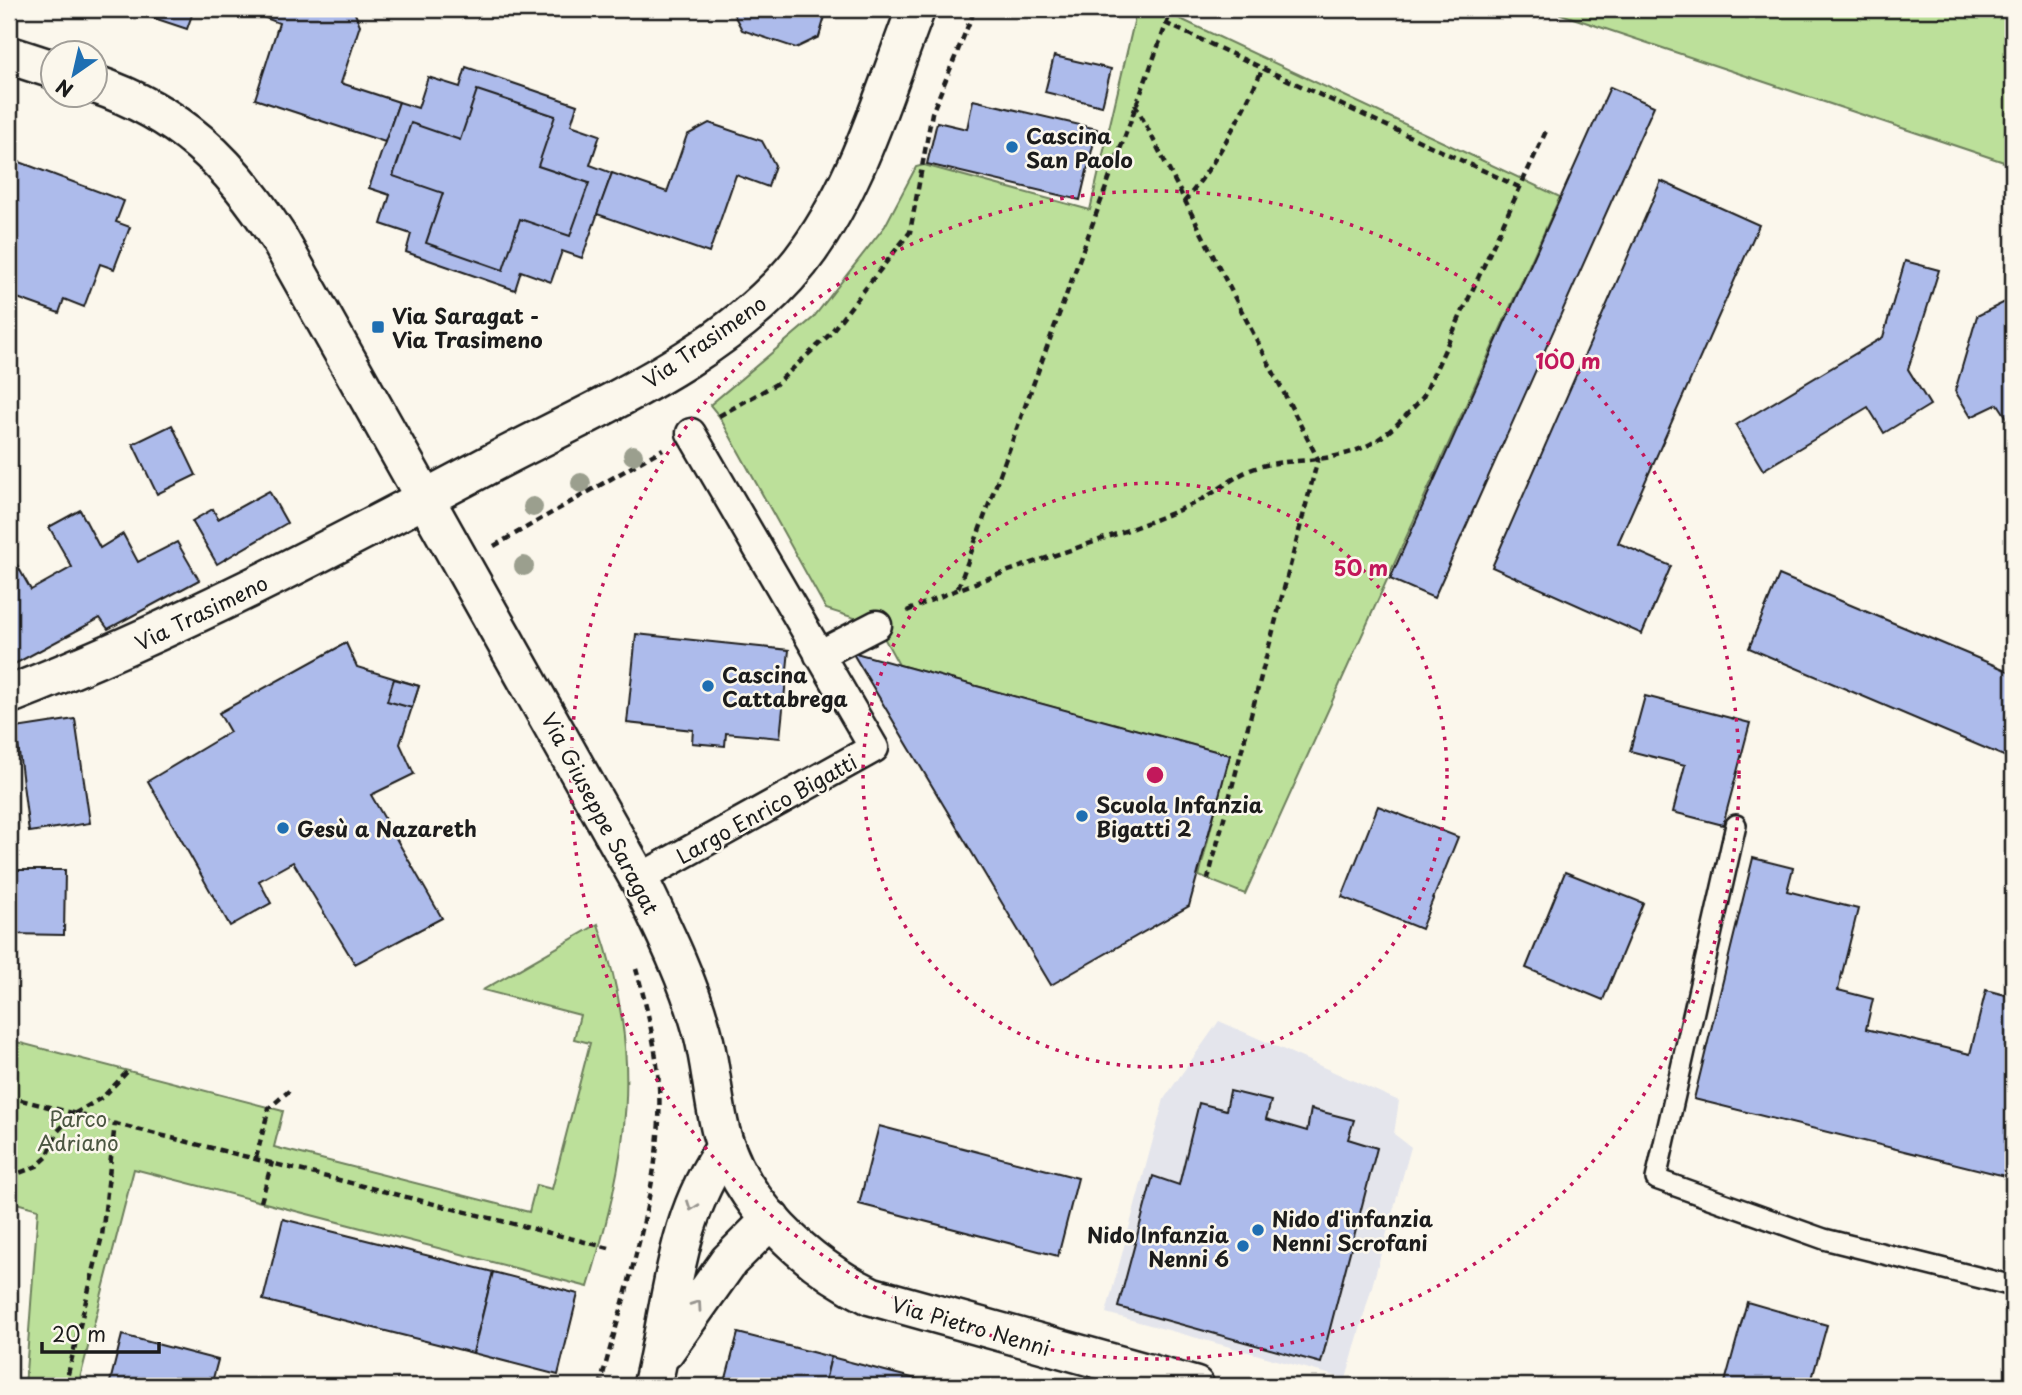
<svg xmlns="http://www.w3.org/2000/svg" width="2022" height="1395" font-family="'Playpen Sans',sans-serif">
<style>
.built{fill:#e4e5ec}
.green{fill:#bce09a;stroke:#6c7e5b;stroke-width:2}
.building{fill:#adbbeb;stroke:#1c1c1c;stroke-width:2}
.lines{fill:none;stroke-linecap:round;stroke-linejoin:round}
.service-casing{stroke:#1c1c1c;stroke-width:24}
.pedestrian-casing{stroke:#1c1c1c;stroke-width:33}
.minor-casing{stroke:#1c1c1c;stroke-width:42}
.path{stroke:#1c1c1c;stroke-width:4.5;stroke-dasharray:7 5;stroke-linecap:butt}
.service{stroke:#fbf7ec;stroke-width:19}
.pedestrian{stroke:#fbf7ec;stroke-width:28}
.minor{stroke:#fbf7ec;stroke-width:37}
.tree{fill:#9b9f8e}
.oneway{stroke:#97948e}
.ring{fill:none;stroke:#c2185b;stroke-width:3.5;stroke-dasharray:3.5 7}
.poi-dot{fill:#1f6fb2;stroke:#fbf7ec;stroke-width:2.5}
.labels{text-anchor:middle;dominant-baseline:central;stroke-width:5;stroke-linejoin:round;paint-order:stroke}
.poi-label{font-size:21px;font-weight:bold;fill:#1c1c1c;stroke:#fbf7ec;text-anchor:start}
.street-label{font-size:21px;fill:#1c1c1c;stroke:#fbf7ec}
.park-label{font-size:21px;fill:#4c5742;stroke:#fbf7ec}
.centre{fill:#c2185b;stroke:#fbf7ec;stroke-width:3.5}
.ring-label{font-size:21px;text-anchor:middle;font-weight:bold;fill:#c2185b;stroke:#fbf7ec;stroke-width:5;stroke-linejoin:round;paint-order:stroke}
</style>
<rect width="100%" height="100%" fill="#fbf7ec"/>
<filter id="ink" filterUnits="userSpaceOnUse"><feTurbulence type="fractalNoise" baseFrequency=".0143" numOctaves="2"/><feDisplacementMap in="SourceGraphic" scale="14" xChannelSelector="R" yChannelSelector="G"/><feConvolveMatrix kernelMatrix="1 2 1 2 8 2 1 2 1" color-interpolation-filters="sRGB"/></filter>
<g filter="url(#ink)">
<polygon class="built" points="1219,1021 1399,1101 1394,1134 1411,1147 1346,1379 1106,1313 1164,1099"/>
<g class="green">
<polygon points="1137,9 1170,14 1560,197 1245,894 1199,876 1229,755 899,665 877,625 826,609 719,416 710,405 813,318 885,226 916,167 924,165 1090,210"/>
<polygon points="1546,9 2013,9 2013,165"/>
<path d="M598,924C645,1061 628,1152 588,1287L134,1169L78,1386H25L38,1209L9,1201V1040L283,1111L274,1147L529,1212L536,1185L552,1189L590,1043L574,1039L580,1015L483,990Z"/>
</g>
<g class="building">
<polygon points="127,9 194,9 187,29"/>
<polygon points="242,9 353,9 360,25 341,83 399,102 385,142 255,99 279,23"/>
<polygon points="731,9 812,9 826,13 819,37 796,48 742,30"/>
<polygon points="1054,56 1111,69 1102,106 1045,92"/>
<polygon points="466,67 577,105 571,125 600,135 590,165 612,173 582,258 562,251 551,282 521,271 515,290 406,252 411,234 381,224 390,195 369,188 399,102 418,108 428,77 460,87"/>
<polygon points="1610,87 1654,106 1434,598 1390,579"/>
<polygon points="477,90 555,116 538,166 589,183 570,236 520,219 503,270 426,243 443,193 393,176 411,123 460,140"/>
<polygon points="973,100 1097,129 1080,200 927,164 937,122 967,129"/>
<polygon points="709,123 762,141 775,165 768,187 736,175 709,253 597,214 612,173 667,192 687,135"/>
<polygon points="9,158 124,201 116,222 130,227 114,269 100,264 84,307 64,299 59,313 9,295"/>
<polygon points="1661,181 1759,225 1618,543 1671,566 1642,634 1492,567"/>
<polygon points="1905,261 1939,270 1908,369 1930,405 1884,433 1868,407 1763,470 1736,425 1883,337"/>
<polygon points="2005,302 2013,317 2013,427 1998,404 1971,417 1955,391 1977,316"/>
<polygon points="172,425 196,475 157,494 133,444"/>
<polygon points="269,491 287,523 217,564 192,521 213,509 218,519"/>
<polygon points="80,510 100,548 123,534 138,562 177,542 199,580 108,629 100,618 9,667 9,570 17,565 31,590 72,567 49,527"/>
<polygon points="1779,575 2013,673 2013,760 1749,648"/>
<polygon points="636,634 789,650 780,738 726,733 725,746 692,743 693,730 627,723"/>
<polygon points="346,643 357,667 419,686 400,744 414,774 371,795 442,918 355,964 293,862 259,881 271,903 230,926 148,781 230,732 219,713"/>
<polygon points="852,652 1230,755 1189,906 1051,985"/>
<polygon points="394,679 419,686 412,708 387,701"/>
<polygon points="1645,696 1750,723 1723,825 1673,812 1685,765 1630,751"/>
<polygon points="75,719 90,823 29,832 16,728"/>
<polygon points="1378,806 1458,837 1421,929 1342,897"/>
<polygon points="1753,858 1793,868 1787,891 1858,909 1838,990 1873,999 1866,1029 1970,1054 1986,990 2013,997 2013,1178 1694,1099"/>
<polygon points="9,870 65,870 64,935 9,934"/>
<polygon points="1565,872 1643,903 1603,1000 1526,968"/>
<polygon points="1230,1091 1271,1101 1266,1119 1307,1131 1311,1109 1354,1120 1348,1139 1377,1148 1321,1363 1118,1307 1153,1176 1179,1185 1199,1103 1226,1110"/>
<polygon points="879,1126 1078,1178 1058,1256 859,1204"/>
<polygon points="283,1219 493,1272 473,1353 263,1300"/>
<polygon points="493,1272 578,1294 558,1375 473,1353"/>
<polygon points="1747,1302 1827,1325 1810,1386 1724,1386"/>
<polygon points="738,1333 831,1357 824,1386 724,1386"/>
<polygon points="122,1335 218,1360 211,1386 109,1386"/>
<polygon points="831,1357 943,1386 824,1386"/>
</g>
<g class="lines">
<g class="service-casing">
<polyline id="service" points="1736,825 1656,1179 1824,1239 2013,1286"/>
</g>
<g class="pedestrian-casing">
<g id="pedestrian">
<polyline points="819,655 877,625"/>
<polyline points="642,885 640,878 874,748 691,433"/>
</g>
</g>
<g class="minor-casing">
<g id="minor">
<polyline points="9,55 52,69"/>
<path d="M94,84C180,113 230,162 278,237L642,885C664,931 687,977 701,1027C711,1061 712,1097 721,1132C740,1203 807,1265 871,1296L1195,1386"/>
<path d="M9,695C176,630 334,547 492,463C596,408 725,356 800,262C857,189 883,94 916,9"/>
<polyline points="665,1351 729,1261 771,1219"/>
<path d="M652,1386C673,1303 673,1219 726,1147"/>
</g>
</g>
<g class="path">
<polyline points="1165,23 1521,188"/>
<polyline points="1135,104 1318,459 1208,879"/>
<path d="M1184,202C1218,161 1240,117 1263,68"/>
<polyline points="719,416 776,384 828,336 910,232 932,113 975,9"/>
<polyline points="494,546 663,449"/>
<polyline points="958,588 1170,14 1166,9"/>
<path d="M907,611C1000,568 1101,545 1195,503C1214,494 1230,479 1250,470C1272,461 1294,462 1317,459C1370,453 1389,435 1423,397L1547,129"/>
<polyline points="9,1097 609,1248"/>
<polyline points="256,1158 269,1108 289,1091"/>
<polyline points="9,1177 37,1166 47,1157 58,1131 74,1114 103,1097 127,1072"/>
<polyline points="261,1202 272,1162"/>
<polyline points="65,1386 102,1236 115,1123"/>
<path d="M600,1386C624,1292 668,1170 658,1073C654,1038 646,1003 636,969"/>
</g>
<use href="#service" class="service"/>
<use href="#pedestrian" class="pedestrian"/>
<use href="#minor" class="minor"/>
</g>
<g class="tree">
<circle cx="633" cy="455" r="10"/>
<circle cx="581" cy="483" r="10"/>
<circle cx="533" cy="507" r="10"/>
<circle cx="524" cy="566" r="10"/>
</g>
<defs><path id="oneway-chevron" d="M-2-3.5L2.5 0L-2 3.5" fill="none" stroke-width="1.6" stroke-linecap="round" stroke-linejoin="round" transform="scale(1.75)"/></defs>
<g class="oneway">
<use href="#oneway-chevron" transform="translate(692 1206) rotate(110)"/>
<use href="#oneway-chevron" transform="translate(697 1305) rotate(-55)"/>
</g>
</g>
<g class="ring">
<circle cx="1155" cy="775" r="292"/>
<circle cx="1155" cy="775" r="584"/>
</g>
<g class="poi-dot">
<circle cx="1012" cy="147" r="7"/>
<rect x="371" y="320" width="14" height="14" rx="3.5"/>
<circle cx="708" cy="686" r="7"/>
<circle cx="1082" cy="816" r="7"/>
<circle cx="283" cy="828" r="7"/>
<circle cx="1258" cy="1230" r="7"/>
<circle cx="1243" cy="1246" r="7"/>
</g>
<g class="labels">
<g class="poi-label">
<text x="1026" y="135">Cascina<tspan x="1026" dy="24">San Paolo</tspan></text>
<text x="392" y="315">Via Saragat -<tspan x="392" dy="24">Via Trasimeno</tspan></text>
<text x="722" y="674">Cascina<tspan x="722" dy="24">Cattabrega</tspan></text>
<text x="1096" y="804">Scuola Infanzia<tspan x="1096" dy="24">Bigatti 2</tspan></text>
<text x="297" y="828">Gesù a Nazareth</text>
<text x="1272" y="1218">Nido d'infanzia<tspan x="1272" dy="24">Nenni Scrofani</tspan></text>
<text x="1229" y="1234" text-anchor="end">Nido Infanzia<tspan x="1229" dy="24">Nenni 6</tspan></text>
</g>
<g class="street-label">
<text transform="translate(704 341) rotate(-35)">Via Trasimeno</text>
<text transform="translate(201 612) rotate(-26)">Via Trasimeno</text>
<text transform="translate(766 808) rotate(-29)">Largo Enrico Bigatti</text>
<text transform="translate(601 813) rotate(62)">Via Giuseppe Saragat</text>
<text transform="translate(971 1325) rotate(16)">Via Pietro Nenni</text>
</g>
<g class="park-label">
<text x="78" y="1118">Parco<tspan x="78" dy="24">Adriano</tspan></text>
</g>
</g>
<circle cx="1155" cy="775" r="10" class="centre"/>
<g class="ring-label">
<text x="1568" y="369">100 m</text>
<text x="1361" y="576">50 m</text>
</g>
<rect width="2022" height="1395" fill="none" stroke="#fbf7ec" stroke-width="35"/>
<rect x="18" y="18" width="1987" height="1360" fill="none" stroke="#1c1c1c" stroke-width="2.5" filter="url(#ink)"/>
<g transform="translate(74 74) rotate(214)"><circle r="33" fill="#fbf7ec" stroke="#a29f99" stroke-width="2"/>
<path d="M0-5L12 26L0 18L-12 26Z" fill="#1f6fb2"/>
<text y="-10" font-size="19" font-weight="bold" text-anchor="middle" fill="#1c1c1c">N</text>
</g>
<path d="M42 1342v10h117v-10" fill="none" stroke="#1c1c1c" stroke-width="3.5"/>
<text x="52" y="1342" font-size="21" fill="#1c1c1c" stroke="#fbf7ec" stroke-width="5" paint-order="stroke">20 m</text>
</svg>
